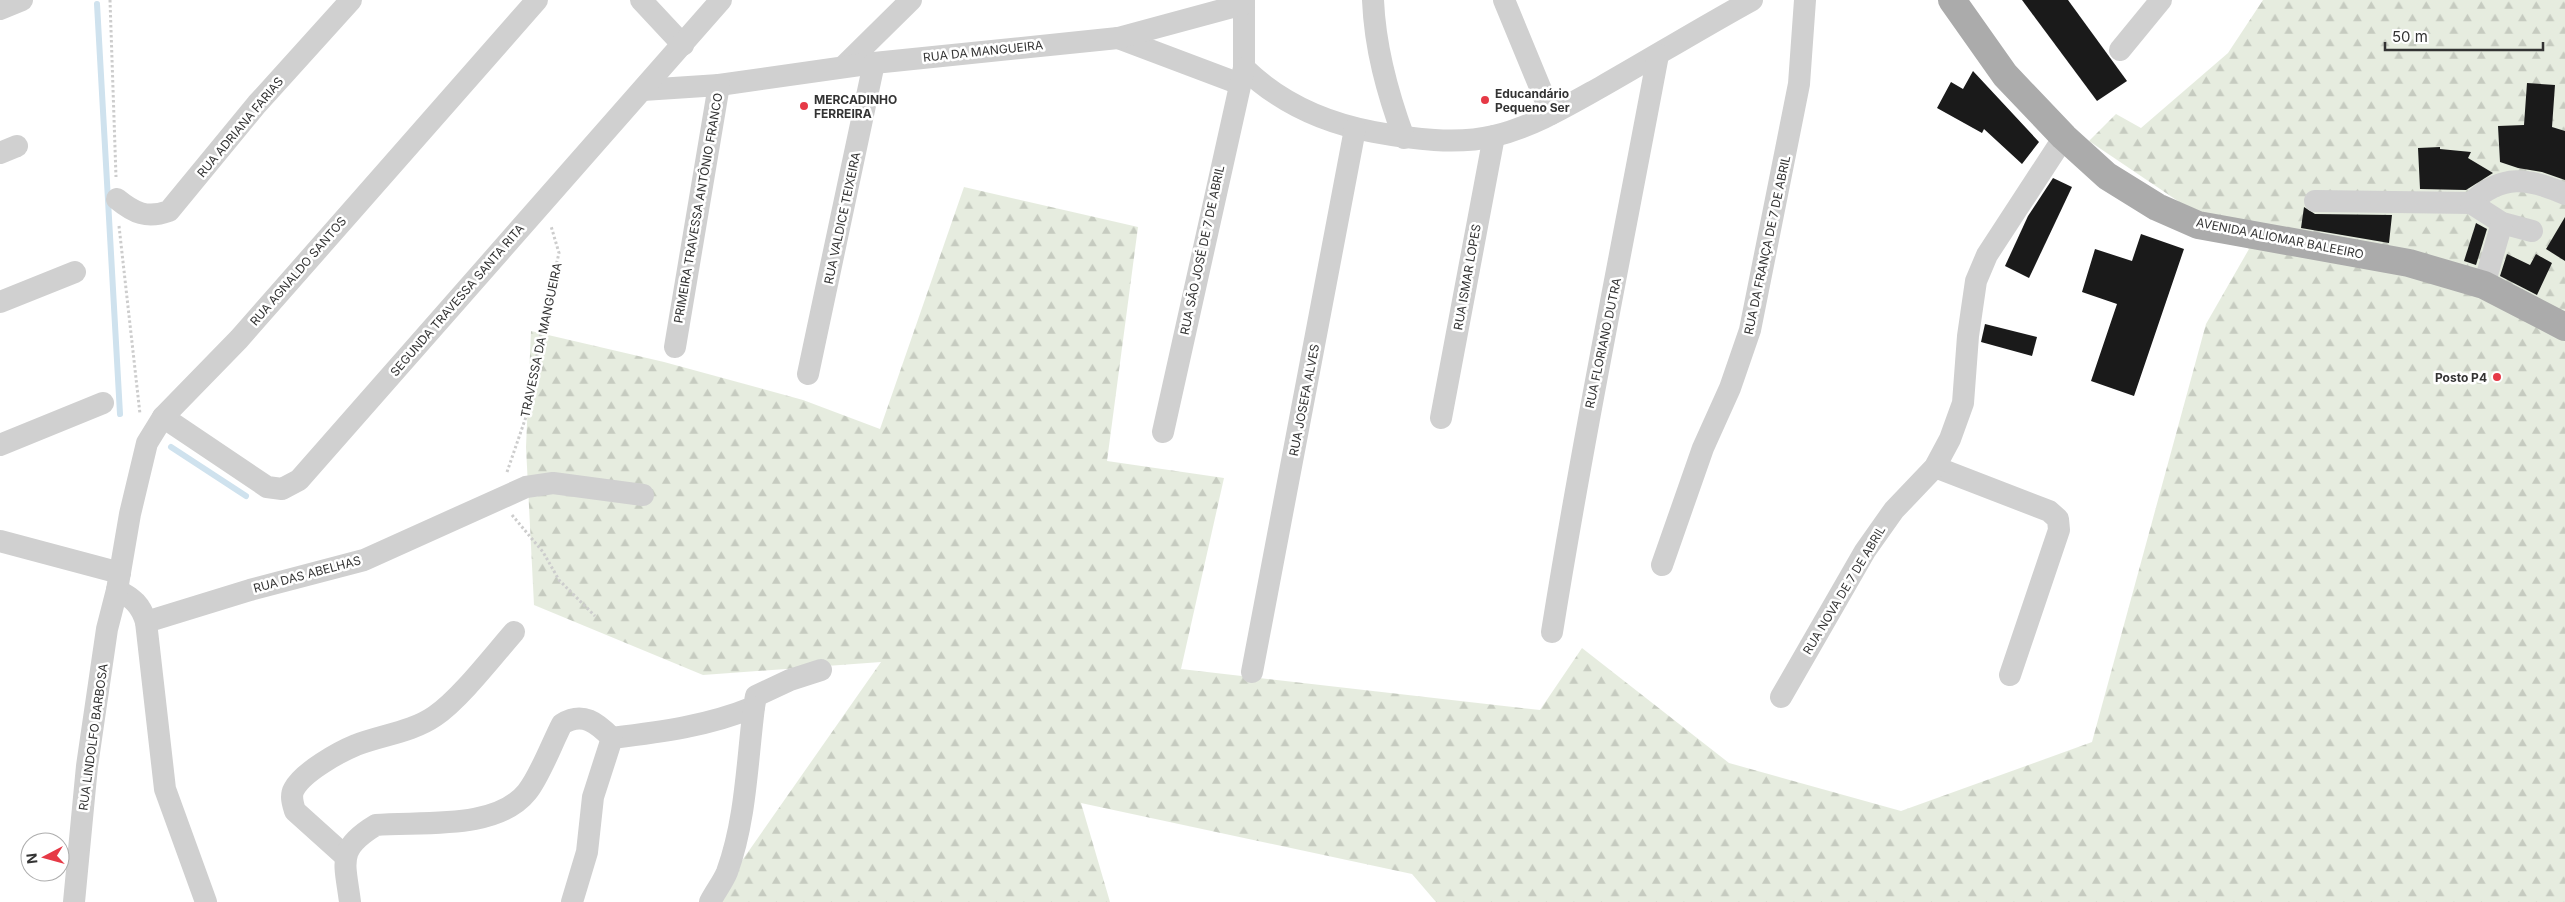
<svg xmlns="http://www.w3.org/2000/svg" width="2565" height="902" font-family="Inter,sans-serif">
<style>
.forest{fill:url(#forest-firs)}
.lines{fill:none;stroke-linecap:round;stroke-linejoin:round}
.stream{stroke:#cfe2ee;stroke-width:6}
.building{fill:#1a1a1a}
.path{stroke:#cdcdcd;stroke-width:3;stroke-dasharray:2.5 2.5;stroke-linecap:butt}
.minor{stroke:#d0d0d0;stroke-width:22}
.major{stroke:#ababab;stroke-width:28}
.poi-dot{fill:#e63946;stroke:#fff;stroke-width:2}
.labels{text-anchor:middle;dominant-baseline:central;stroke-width:5;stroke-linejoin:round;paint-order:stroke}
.street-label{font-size:12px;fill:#333;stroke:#fff}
.poi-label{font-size:12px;font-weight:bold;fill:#333;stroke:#fff;text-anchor:start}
</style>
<defs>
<pattern id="forest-firs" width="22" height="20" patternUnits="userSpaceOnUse" patternTransform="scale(1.25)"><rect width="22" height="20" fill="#e6ecdf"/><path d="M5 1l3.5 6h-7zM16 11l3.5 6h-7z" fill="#c6cbc0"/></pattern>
</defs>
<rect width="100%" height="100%" fill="#fff"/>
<polygon class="forest" points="2263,0 2565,0 2565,902 1436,902 1412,874 1081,803 1110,902 713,902 881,662 703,675 534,605 526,447 531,331 664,362 803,400 880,429 964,187 1138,227 1107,461 1224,478 1181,669 1540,710 1582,648 1729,763 1901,811 2092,742 2206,324 2249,249 2089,141 2116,114 2141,128 2228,53"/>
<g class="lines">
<g class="stream">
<polyline points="97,4 120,414"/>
<polyline points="171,447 246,496"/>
</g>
</g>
<g class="building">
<polygon points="2022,0 2068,0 2127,81 2097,101"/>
<polygon points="1973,71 2039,142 2022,164 1984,129 1982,133 1937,108 1951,82 1963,89"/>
<polygon points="2527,83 2555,85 2552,127 2565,131 2565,180 2542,172 2518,168 2500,162 2498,126 2524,125"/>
<polygon points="2440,147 2440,149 2471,152 2468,158 2493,173 2466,190 2420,189 2418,148"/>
<polygon points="2053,178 2072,187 2029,278 2005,266 2028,216"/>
<polygon points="2304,207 2315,214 2392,215 2389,243 2301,228"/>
<polygon points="2565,217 2565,261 2546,249"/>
<polygon points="2476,223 2487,229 2476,265 2464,261"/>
<polygon points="2141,234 2184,249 2134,396 2091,381 2117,304 2082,292 2095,249 2132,261"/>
<polygon points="2507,254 2530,265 2536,254 2552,263 2537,295 2500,276"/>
<polygon points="1985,324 2037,337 2032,356 1981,342"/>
</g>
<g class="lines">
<g class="path">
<polyline points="110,0 116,177"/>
<polyline points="119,226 140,414"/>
<polyline points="507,472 528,411 542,325 559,253 551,226"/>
<polyline points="512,515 543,552 559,580 595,616"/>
</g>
<g class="minor">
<polyline points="641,0 683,45"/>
<path d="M1244,0V68C1279,102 1325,123 1374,132C1412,139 1457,145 1494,136C1532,127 1567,106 1601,87C1652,58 1701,28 1752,0"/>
<path d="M1373,0C1375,48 1387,92 1404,138"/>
<polyline points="1504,0 1551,114"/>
<polyline points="0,9 22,0"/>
<polyline points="1118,38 1240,84"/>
<polyline points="2120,50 2161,0"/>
<polyline points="843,67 911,0"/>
<polyline points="719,85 874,63 1118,38 1244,4"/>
<polyline points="643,90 719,85 675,347"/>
<polyline points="0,153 17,146"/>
<path d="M117,199C134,213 147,219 169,211L257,104L351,0"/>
<path d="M2315,201L2471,203C2502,173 2529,178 2565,194"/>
<polyline points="2471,203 2502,223 2532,231"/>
<polyline points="2484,285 2502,223"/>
<polyline points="0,302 75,272"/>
<polyline points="808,374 874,63"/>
<polyline points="163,417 267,487 282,489 299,480 721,0"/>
<polyline points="1441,418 1494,136"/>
<polyline points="1163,432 1244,68"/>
<polyline points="0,445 103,403"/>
<polyline points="1935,467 2049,511 2058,519 2059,530 2010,675"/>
<polyline points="0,541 120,573"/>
<polyline points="1662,565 1703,448 1730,388 1750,330 1799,84 1805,0"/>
<path d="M117,590C133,598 141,605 146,622L165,789L206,902"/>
<polyline points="146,622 250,590 364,560 526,487 553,483 643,495"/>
<path d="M1552,632C1583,439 1622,247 1658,55"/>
<polyline points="1252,672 1355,129"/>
<polyline points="1781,697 1865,551 1894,510 1935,467 1950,439 1963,403 1968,336 1976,281 1987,255 2064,137"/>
<path d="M612,738C661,732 708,726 754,707L756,696L790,680L821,670"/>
<path d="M345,856L295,811C293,804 290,796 294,789C303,772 339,752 356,745C382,735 412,732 435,716C460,699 493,656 514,632"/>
<polyline points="74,902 87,766 107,629 117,590 130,514 147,443 163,417 239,339 537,0"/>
<path d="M350,902C345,862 336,849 376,825C419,821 496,831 527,792C540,776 552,743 562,724C583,711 597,723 612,738"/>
<polyline points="572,902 587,852 593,797 612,738"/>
<path d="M710,902C715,892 723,882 727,872C746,820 747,762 754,707"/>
</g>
<polyline class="major" points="1952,0 2005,75 2064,137 2107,176 2157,207 2198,225 2409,263 2484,285 2565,327"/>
</g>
<g class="poi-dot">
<circle cx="1485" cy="100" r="5"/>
<circle cx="804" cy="106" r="5"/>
<circle cx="2497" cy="377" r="5"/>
</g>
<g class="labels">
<g class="street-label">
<text transform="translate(983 51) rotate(-6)">RUA DA MANGUEIRA</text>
<text transform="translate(240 127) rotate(-50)">RUA ADRIANA FARIAS</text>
<text transform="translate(698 208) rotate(-80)">PRIMEIRA TRAVESSA ANTÔNIO FRANCO</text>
<text transform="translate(842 218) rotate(-78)">RUA VALDICE TEIXEIRA</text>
<text transform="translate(2280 238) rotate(11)">AVENIDA ALIOMAR BALEEIRO</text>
<text transform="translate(1767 245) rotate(-78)">RUA DA FRANÇA DE 7 DE ABRIL</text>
<text transform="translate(1202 250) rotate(-78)">RUA SÃO JOSÉ DE 7 DE ABRIL</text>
<text transform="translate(298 271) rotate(-49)">RUA AGNALDO SANTOS</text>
<text transform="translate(1467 277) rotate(-80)">RUA ISMAR LOPES</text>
<text transform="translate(457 300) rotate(-49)">SEGUNDA TRAVESSA SANTA RITA</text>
<text transform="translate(541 340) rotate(-78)">TRAVESSA DA MANGUEIRA</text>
<text transform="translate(1603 343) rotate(-78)">RUA FLORIANO DUTRA</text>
<text transform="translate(1304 400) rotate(-79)">RUA JOSEFA ALVES</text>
<text transform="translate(307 574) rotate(-15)">RUA DAS ABELHAS</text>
<text transform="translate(1844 590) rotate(-59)">RUA NOVA DE 7 DE ABRIL</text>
<text transform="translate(93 737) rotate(-82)">RUA LINDOLFO BARBOSA</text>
</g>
<g class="poi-label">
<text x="1495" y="93">Educandário<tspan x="1495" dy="14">Pequeno Ser</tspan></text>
<text x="814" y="99">MERCADINHO<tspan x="814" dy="14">FERREIRA</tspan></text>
<text x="2487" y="377" text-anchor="end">Posto P4</text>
</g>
</g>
<g transform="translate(45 857) rotate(264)"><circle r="24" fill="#ffffff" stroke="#adadad"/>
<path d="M0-4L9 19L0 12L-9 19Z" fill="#e63946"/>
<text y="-8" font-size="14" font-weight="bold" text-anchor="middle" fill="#333333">N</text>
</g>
<path d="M2385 42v8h158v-8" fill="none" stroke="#333333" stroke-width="2.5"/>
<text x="2392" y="42" font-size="15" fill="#333333" stroke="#ffffff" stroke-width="4" paint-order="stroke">50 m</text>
</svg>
